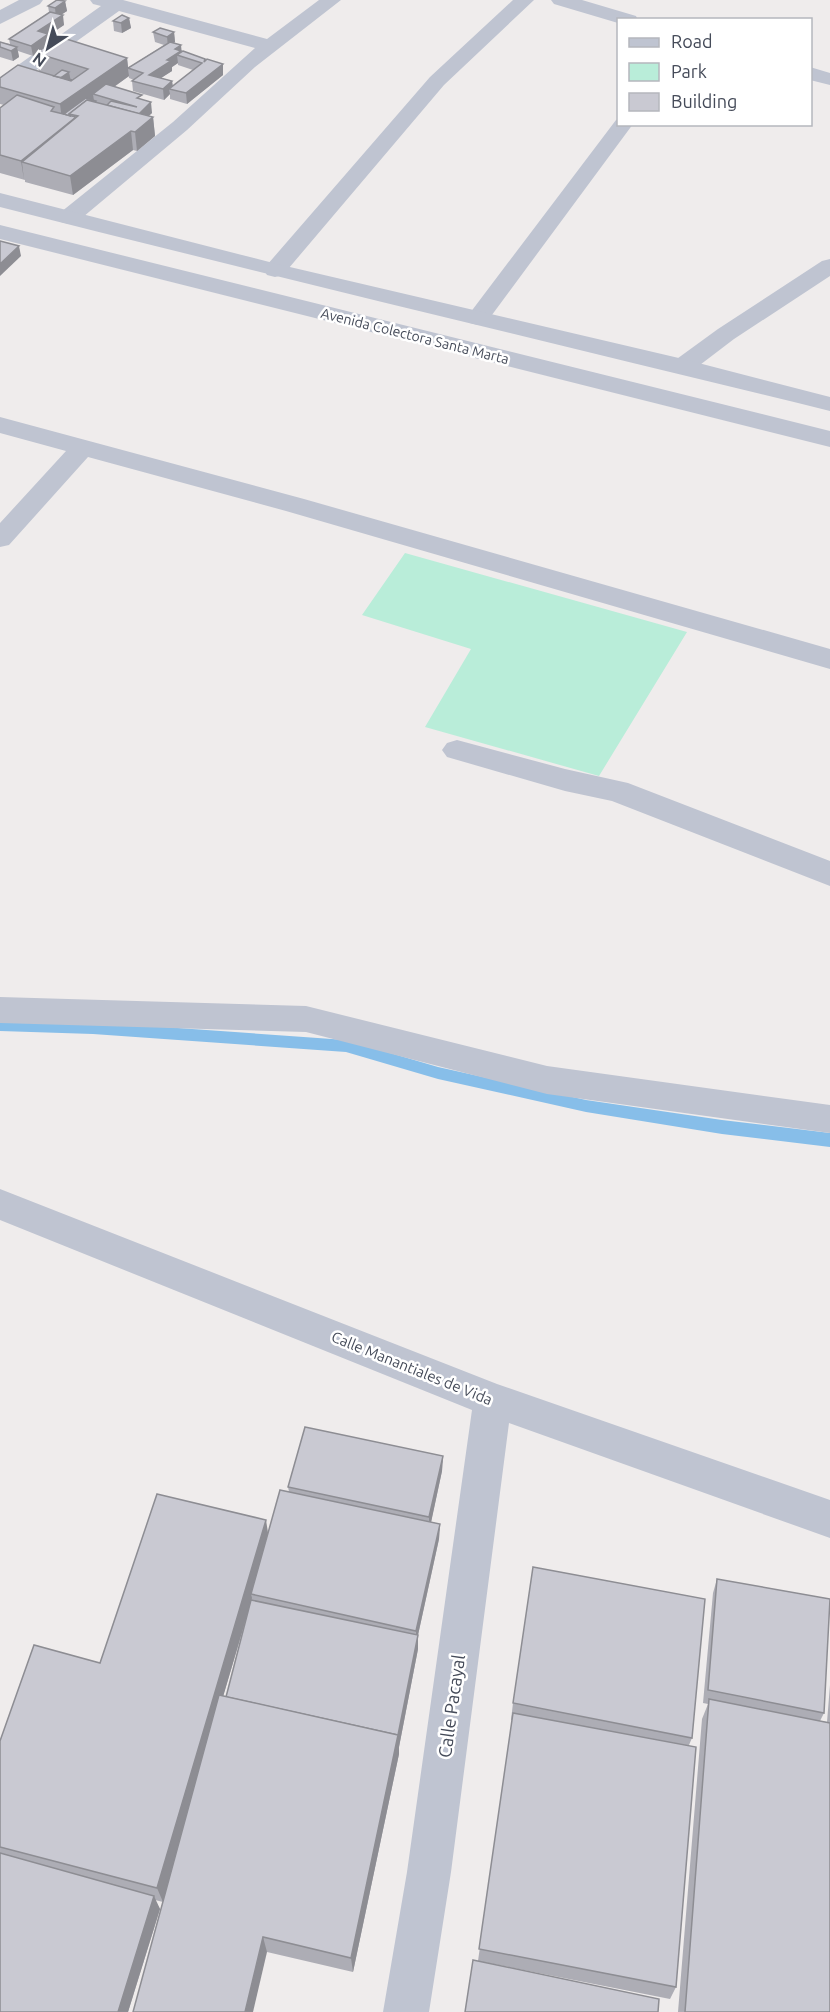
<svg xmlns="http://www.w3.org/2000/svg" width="830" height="2012" font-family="Ubuntu,sans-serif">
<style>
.green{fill:#b9edd9}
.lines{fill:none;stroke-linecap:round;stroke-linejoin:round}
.stream{fill:#87bee9;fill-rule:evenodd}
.minor{fill:#bfc4d1;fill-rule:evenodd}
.tertiary{fill:#bfc4d1;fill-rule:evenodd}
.wall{fill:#adadb5;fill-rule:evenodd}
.shaded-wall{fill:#8d8d93}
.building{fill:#c9c9d2;stroke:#8d8d93;stroke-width:1.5}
.labels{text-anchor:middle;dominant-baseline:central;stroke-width:5;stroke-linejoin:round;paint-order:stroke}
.far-street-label{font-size:14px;fill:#454b59;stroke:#fff}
.street-label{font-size:15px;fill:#454b59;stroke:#fff}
.near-street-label{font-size:18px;fill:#454b59;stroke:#fff}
</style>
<rect width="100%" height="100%" fill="#efecec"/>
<polygon class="green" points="405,553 687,632 599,776 425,727 471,649 362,615"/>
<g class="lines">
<polygon class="stream" points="0,1019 93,1022 346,1040 438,1067 586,1100 722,1120 830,1133 830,1147 722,1134 586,1112 438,1079 346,1052 93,1034 0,1031"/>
<g class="minor">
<polygon points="19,0 43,0 40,4 0,24 0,10"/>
<polygon points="90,0 123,0 267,39 319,0 341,0 255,67 187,130 77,222 69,224 61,222 58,217 61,212 173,122 255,48 119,11 7,91 0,93 0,78 101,6 93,4"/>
<polygon points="513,0 534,0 444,85 283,275 275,277 267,275 264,270 267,265 430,77"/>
<polygon points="551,0 582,0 636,16 638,20 618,20 618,23 554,4"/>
<polygon points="810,67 830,73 830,85 810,80"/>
<polygon points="618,119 618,124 633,124 486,323 478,325 470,323 466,318 470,313 616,120"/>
<polygon points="830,259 830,276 734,339 692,371 683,373 674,371 671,366 674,361 718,329 822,261"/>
<polygon points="0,417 304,499 830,649 830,669 286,511 88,457 9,545 0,547 0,523 66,451 0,433"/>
<polygon points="457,740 565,769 628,783 830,861 830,886 612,801 565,791 447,757 442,750 447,743"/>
<polygon points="0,997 306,1006 547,1066 830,1105 830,1133 547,1094 306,1032 0,1023"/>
<polygon points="0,1189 497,1384 830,1500 830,1538 509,1423 451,1872 429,2012 383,2012 407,1872 472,1410 0,1220"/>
</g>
<g class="tertiary">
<path d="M0,193L277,264L683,359L830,397V411C553,343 276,277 0,207Z"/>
<polygon points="0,225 830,431 830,447 0,239"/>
</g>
</g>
<g class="wall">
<polygon points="65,1 67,11 61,15 64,25 49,35 50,44 127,58 129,76 114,87 143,100 152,113 148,116 153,117 155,136 137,151 133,150 73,195 25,182 25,180 0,173 0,108 4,105 0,104 0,78 39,72 36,54 33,56 18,51 19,57 13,61 0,57 0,42 10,44 9,39 49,12 48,6"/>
<polygon points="129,18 131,28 122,33 114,31 113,21"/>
<path d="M153,32H174L175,42L174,43L181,52L205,60L223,75L187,104L170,99V94L164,100L133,91L132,81L134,80L129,78L128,68L164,45L155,42ZM178,63V65L193,70L173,86L172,81L161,78L172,71V67Z"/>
<path d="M443,1456L442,1471L431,1522L440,1524L439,1539L418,1635V1649L399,1747V1754L353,1972L267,1952L163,1902L155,1900L160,1909L128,2012H0V1741L268,1532L289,1492L288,1487ZM249,1610L226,1697L223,1696Z"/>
<polygon points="717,1579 824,1713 820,1721 827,1722 830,1685 830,2012 678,2012 702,1719 708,1704 703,1703 713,1593"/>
<polygon points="513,1703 692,1738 689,1745 676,1987 670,1999 478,1961 512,1720 511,1720"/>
</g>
<g class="shaded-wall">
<polygon points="65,1 67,11 56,18 55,8"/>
<polygon points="63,15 64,25 49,35 50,44 33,56 31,46 38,31"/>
<polygon points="129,18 131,28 122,33 121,23"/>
<polygon points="174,32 175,42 168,47 167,37"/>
<polygon points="181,45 182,55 177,55 178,63 172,67 172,71 150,85 149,75 167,60 175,49"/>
<polygon points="17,47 19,57 13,61 11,51"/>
<polygon points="127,58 129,76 101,96 93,94 94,101 69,114 62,120 60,104"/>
<polygon points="223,64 223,75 187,104 186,93"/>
<polygon points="69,72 71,82 62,77"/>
<polygon points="172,81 173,90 169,89 170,94 164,100 163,89"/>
<polygon points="151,102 152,113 134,130 133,120"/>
<polygon points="76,117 78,136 22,162 24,180 21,161"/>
<polygon points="153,117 155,136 137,151 135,132"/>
<polygon points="131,131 133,150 73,195 70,176"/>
<polygon points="19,246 21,256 0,276 0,264"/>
<polygon points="443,1456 442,1471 429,1532 429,1517"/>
<polygon points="266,1520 269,1539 251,1594 252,1598 163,1902 157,1888"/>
<polygon points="440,1524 439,1539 416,1644 416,1631"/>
<polygon points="418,1635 418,1649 399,1747 399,1754 353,1972 351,1958"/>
<polygon points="154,1896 160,1909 128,2012 118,2012"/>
<polygon points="263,1937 267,1952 253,2012 245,2012"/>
</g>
<g class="building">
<polygon points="57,0 65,1 55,8 48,6"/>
<polygon points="50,12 63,15 38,31 48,34 31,46 9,39"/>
<polygon points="122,15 129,18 121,23 113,21"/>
<polygon points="160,28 174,32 167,37 153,32"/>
<polygon points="60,37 127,58 60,104 0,87 0,78 18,65 71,81 88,69 36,53"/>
<polygon points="0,42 17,47 11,51 0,47"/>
<polygon points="170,42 181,45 175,49 181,51 167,60 171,61 149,75 172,81 163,89 132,81 143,73 128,68"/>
<polygon points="183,51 205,59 204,62 207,59 223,64 186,93 169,89 202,63 177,55"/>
<polygon points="62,70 69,72 62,77 72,80 54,76"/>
<polygon points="106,84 142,95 137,98 151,102 139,114 107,105 111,101 137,107 93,94"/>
<polygon points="17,95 54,107 51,111 76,117 21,161 0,155 0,108"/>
<polygon points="86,98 96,101 95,102 87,100 69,114 70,116 64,114"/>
<polygon points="87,100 153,117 135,132 131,131 70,176 22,162 78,116 69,114"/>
<polygon points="0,241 19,246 0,264"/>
<polygon points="305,1427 443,1456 429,1517 288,1487"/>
<polygon points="280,1490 440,1524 416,1631 251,1594"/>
<polygon points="157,1494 266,1520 157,1888 0,1847 0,1741 34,1645 100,1663"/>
<polygon points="533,1567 705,1599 692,1738 513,1703"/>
<polygon points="717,1579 830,1599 824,1713 708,1690"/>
<polygon points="251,1600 418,1635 398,1735 226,1697"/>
<polygon points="219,1695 398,1735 351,1958 263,1937 245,2012 133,2012"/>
<polygon points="709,1699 830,1723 830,2012 685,2012"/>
<polygon points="513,1713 696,1747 676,1987 479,1949"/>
<polygon points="0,1853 154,1896 118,2012 0,2012"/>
<polygon points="473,1960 659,1999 658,2012 465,2012"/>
</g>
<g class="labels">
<g class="far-street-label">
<text transform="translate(415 336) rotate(14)">Avenida Colectora Santa Marta</text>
</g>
<g class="street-label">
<text transform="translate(412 1368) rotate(22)">Calle Manantiales de Vida</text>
</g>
<g class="near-street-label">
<text transform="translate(451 1706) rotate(-82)">Calle Pacayal</text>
</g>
</g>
<rect x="617" y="18" width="195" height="108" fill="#ffffff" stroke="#b5b7bd" stroke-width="1.5"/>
<rect x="629" y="38" width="30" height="9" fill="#bfc4d1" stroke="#b5b7bd" stroke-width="1.5"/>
<text x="671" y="48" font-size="18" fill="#454b59">Road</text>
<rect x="629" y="63" width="30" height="18" fill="#b9edd9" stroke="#b5b7bd" stroke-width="1.5"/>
<text x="671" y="78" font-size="18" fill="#454b59">Park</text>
<rect x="629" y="93" width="30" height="18" fill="#c9c9d2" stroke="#b5b7bd" stroke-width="1.5"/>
<text x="671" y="108" font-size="18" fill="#454b59">Building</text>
<g transform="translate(48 48) rotate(216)" stroke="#ffffff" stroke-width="4.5" paint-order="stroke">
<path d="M0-4.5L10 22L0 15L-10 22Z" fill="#454b59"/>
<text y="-9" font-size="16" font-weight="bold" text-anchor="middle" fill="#454b59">N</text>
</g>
</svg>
